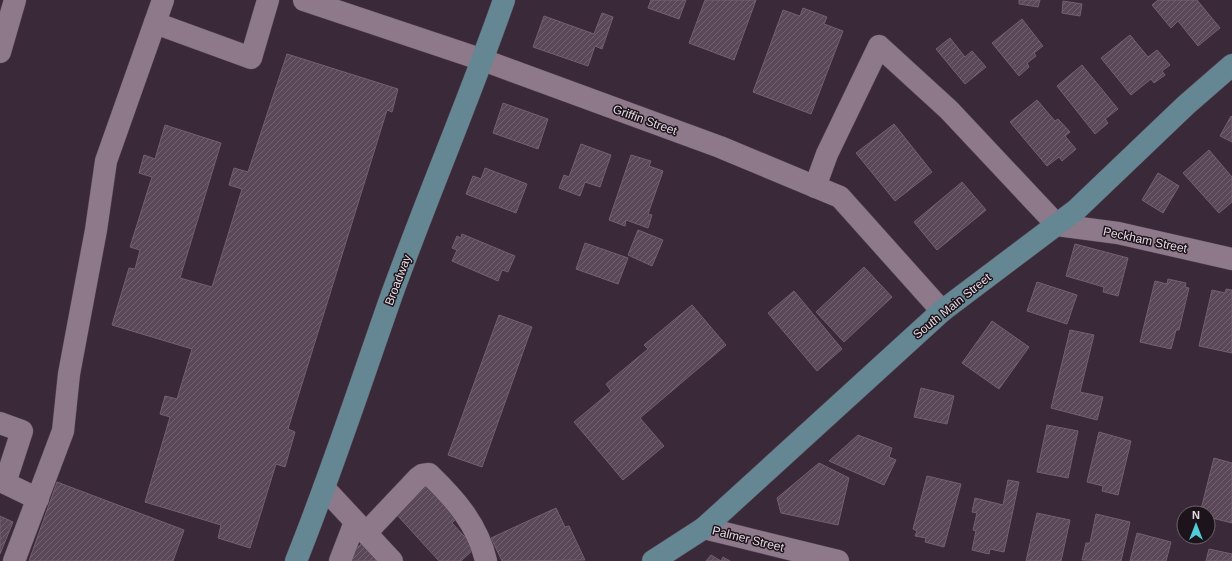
<svg xmlns="http://www.w3.org/2000/svg" width="1232" height="561" font-family="Arial,sans-serif">
<style>
.building{fill:url(#building-hatch);stroke:#745f70}
.lines{fill:none;stroke-linecap:round;stroke-linejoin:round}
.minor-casing{stroke:#544652;stroke-width:23}
.major-casing{stroke:#544652;stroke-width:23}
.minor{stroke:#8e798b;stroke-width:22}
.major{stroke:#658693;stroke-width:22}
.labels{text-anchor:middle;dominant-baseline:central;stroke-width:3;stroke-linejoin:round;paint-order:stroke}
.street-label{font-size:12px;fill:#e7dbe5;stroke:#1d141b}
</style>
<defs>
<pattern id="building-hatch" width="6" height="6" patternUnits="userSpaceOnUse"><rect width="6" height="6" fill="#5a4757"/><path d="M-1 1l2-2M0 6l6-6M5 7l2-2" fill="none" stroke="#72616f"/></pattern>
</defs>
<rect width="100%" height="100%" fill="#3a2938"/>
<g class="building">
<polygon points="651,0 686,0 679,19 648,8"/>
<polygon points="705,0 756,0 734,60 689,43"/>
<polygon points="1019,0 1040,0 1038,7 1019,4"/>
<polygon points="1158,0 1197,0 1220,28 1198,46 1178,21 1171,28 1152,5"/>
<polygon points="1063,1 1082,4 1080,16 1062,13"/>
<polygon points="803,8 827,17 824,24 843,31 811,114 753,92 783,10 800,16"/>
<polygon points="602,13 613,17 602,49 595,46 588,66 533,47 544,16 594,34"/>
<polygon points="1022,19 1043,46 1034,53 1036,56 1027,63 1029,67 1019,76 992,43"/>
<polygon points="1130,35 1148,57 1157,50 1170,65 1162,71 1165,75 1154,83 1151,79 1131,95 1101,58"/>
<polygon points="950,38 965,57 972,51 986,67 965,84 936,49"/>
<polygon points="287,54 398,89 392,112 387,110 288,429 295,432 285,467 276,464 250,548 218,538 221,525 145,502 170,417 160,414 165,396 177,399 192,349 112,325 129,268 135,269 140,250 130,247 152,177 139,173 144,155 155,159 165,125 221,143 180,278 212,287 242,189 229,185 234,168 248,172"/>
<polygon points="1082,65 1118,109 1105,119 1108,123 1095,134 1057,86"/>
<polygon points="1037,100 1055,121 1058,119 1070,132 1065,136 1076,149 1062,161 1059,157 1047,166 1010,122"/>
<polygon points="503,103 548,119 538,149 493,133"/>
<polygon points="1231,116 1232,117 1232,142 1220,136"/>
<polygon points="894,124 932,172 895,201 856,153"/>
<polygon points="581,144 611,155 600,187 585,182 580,196 559,188 564,175 569,177"/>
<polygon points="1209,150 1232,177 1232,202 1219,213 1183,173"/>
<polygon points="631,155 651,161 649,166 663,171 648,214 652,215 648,228 626,220 625,226 609,220"/>
<polygon points="485,168 527,184 516,213 466,194 473,176 481,179"/>
<polygon points="1158,173 1179,186 1163,213 1142,200"/>
<polygon points="962,182 986,210 937,250 914,222"/>
<polygon points="638,230 663,240 652,266 628,255"/>
<polygon points="462,234 515,256 508,272 502,270 498,281 452,261 457,250 452,248 457,236 461,238"/>
<polygon points="585,243 628,258 618,284 576,269"/>
<polygon points="1075,244 1128,258 1118,296 1103,292 1104,287 1066,276"/>
<polygon points="864,267 892,297 844,342 816,312"/>
<polygon points="1168,279 1186,283 1185,287 1189,288 1179,330 1176,330 1171,349 1140,342 1155,281 1167,284"/>
<polygon points="1037,282 1077,295 1067,324 1027,311"/>
<polygon points="1226,289 1232,290 1232,353 1199,346 1212,290 1225,293"/>
<polygon points="794,291 842,349 817,371 768,313"/>
<polygon points="692,305 726,345 640,418 664,446 623,480 574,422 611,391 606,384 648,349 644,345"/>
<polygon points="499,315 532,327 482,467 448,455"/>
<polygon points="992,321 1029,347 999,389 962,363"/>
<polygon points="1070,330 1094,335 1080,392 1103,397 1097,420 1051,408"/>
<polygon points="921,388 954,396 947,424 914,417"/>
<polygon points="1047,425 1078,431 1068,478 1037,472"/>
<polygon points="1099,432 1131,441 1118,495 1102,491 1103,486 1087,482"/>
<polygon points="858,435 892,448 889,457 896,460 884,485 829,461"/>
<polygon points="1214,458 1232,463 1232,523 1208,517 1208,513 1200,513"/>
<polygon points="819,463 849,478 838,525 781,513 777,498"/>
<polygon points="927,476 961,484 944,547 925,542 926,538 915,536 917,531 913,529"/>
<polygon points="1008,480 1019,482 1004,552 990,549 989,554 972,550 976,531 973,530 977,513 972,512 975,498 1003,505"/>
<polygon points="57,482 184,530 173,561 29,561"/>
<polygon points="429,484 459,516 452,523 475,548 461,561 439,561 397,515"/>
<polygon points="556,508 565,527 569,526 585,560 502,561 491,538"/>
<polygon points="1037,513 1070,520 1061,561 1026,561"/>
<polygon points="1096,514 1130,522 1121,561 1082,560 1086,543 1090,543"/>
<polygon points="0,516 13,522 0,554"/>
<polygon points="1137,533 1171,542 1166,561 1130,561"/>
<polygon points="361,544 378,561 344,561"/>
<polygon points="1209,549 1232,554 1232,561 1206,561"/>
<polygon points="711,555 721,561 723,557 730,561 706,561"/>
</g>
<g class="lines">
<g class="minor-casing">
<g id="minor">
<polyline points="304,0 483,60 720,147 840,197 942,311"/>
<polyline points="155,23 251,58 268,0"/>
<polyline points="0,52 15,0"/>
<polyline points="815,187 827,154 879,46 949,110 1057,225 1118,233 1232,259"/>
<polyline points="0,423 22,431 5,483 38,499"/>
<polyline points="324,488 392,561"/>
<polyline points="704,528 838,561"/>
<path d="M366,533L418,478L422,475L429,474C455,499 478,525 486,561"/>
<polyline points="14,561 63,431 69,374 96,230 106,161 163,0"/>
<polyline points="340,561 355,522"/>
</g>
</g>
<g class="major-casing">
<g id="major">
<path d="M296,561C331,474 360,385 391,297C427,197 469,100 504,0"/>
<polyline points="653,561 704,528 942,311 1076,210 1186,105 1232,65"/>
</g>
</g>
<use href="#minor" class="minor"/>
<use href="#major" class="major"/>
</g>
<g class="labels">
<g class="street-label">
<text transform="translate(645 120) rotate(20)">Griffin Street</text>
<text transform="translate(1145 240) rotate(12)">Peckham Street</text>
<text transform="translate(398 280) rotate(-69)">Broadway</text>
<text transform="translate(952 306) rotate(-39)">South Main Street</text>
<text transform="translate(748 539) rotate(14)">Palmer Street</text>
</g>
</g>
<g transform="translate(1196 525)"><circle r="19" fill="#1d141b" stroke="#6e646c"/>
<path d="M0-3L7 15L0 10L-7 15Z" fill="#52cbda"/>
<text y="-6" font-size="11" font-weight="bold" text-anchor="middle" fill="#e7dbe5">N</text>
</g>
</svg>
